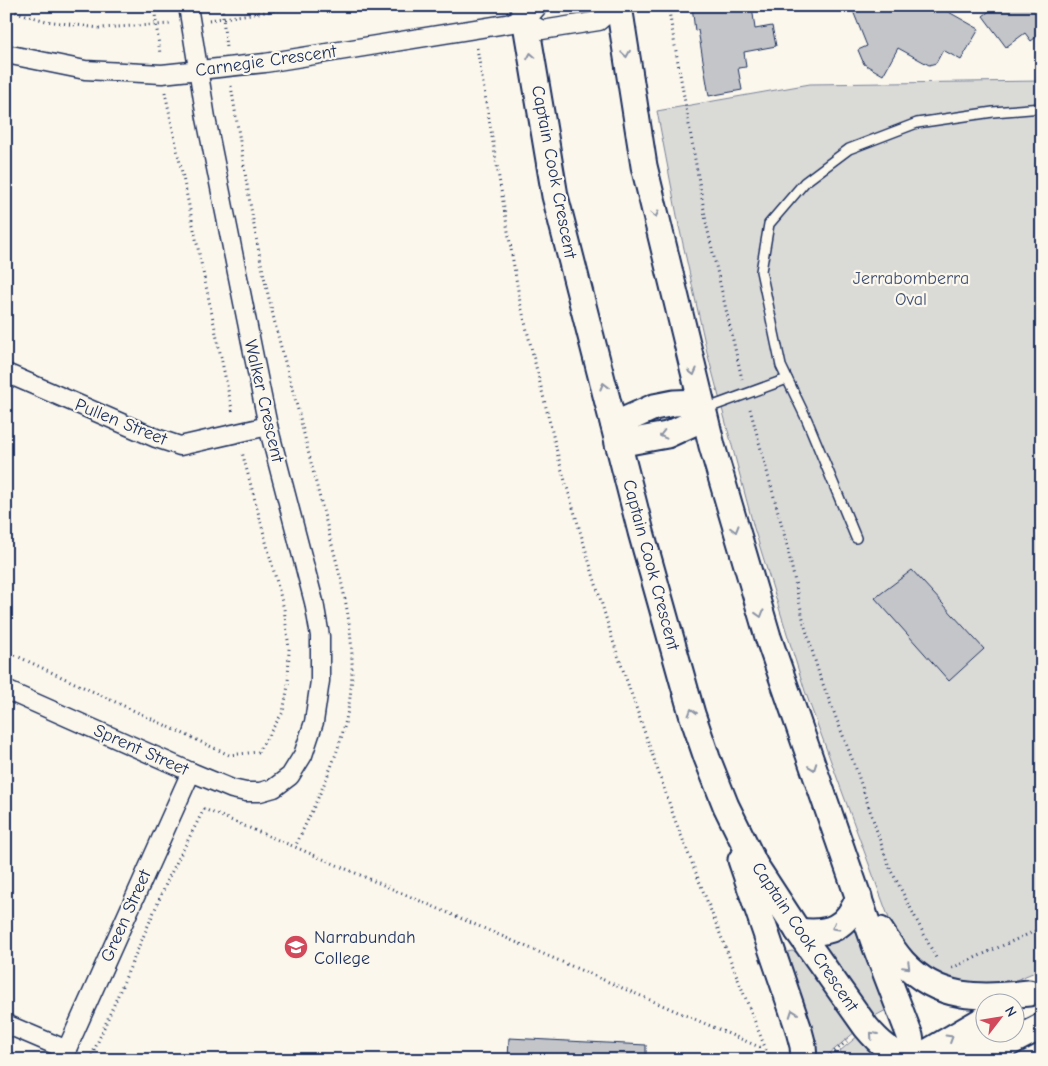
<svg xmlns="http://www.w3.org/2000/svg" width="1048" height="1066" font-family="'Comic Neue',sans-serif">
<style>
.green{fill:#dadad7;stroke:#7a849a}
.building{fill:#c3c5c9;stroke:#1b2f5e}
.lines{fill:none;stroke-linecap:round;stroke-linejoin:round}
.service-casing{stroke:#1b2f5e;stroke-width:12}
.minor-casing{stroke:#1b2f5e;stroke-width:21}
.secondary-casing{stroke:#1b2f5e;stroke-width:29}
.path{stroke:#1b2f5e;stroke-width:3;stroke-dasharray:1 4;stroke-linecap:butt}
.service{stroke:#fbf7ec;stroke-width:9}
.minor{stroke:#fbf7ec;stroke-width:18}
.secondary{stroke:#fbf7ec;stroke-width:25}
.oneway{stroke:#8b93a5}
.labels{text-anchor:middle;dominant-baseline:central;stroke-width:4.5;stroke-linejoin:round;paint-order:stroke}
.street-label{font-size:18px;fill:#1b2f5e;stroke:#fbf7ec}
.park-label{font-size:18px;fill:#415176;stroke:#fbf7ec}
.poi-label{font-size:18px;fill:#1b2f5e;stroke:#fbf7ec;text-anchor:start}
</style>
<rect width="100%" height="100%" fill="#fbf7ec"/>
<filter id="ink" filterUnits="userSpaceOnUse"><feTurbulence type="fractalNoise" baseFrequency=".02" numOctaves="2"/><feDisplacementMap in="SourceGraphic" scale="10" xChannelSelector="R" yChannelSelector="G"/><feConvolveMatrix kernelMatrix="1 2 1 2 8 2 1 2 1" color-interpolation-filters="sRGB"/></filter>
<g filter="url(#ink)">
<g class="green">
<polygon points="1042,81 1042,969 1002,986 984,988 927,972 894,932 805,691 754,528 707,352 679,226 657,111 810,84"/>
<polygon points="855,924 892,1007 871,1018 820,943"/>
<polygon points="792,951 801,953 856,1031 822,1060 812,1060 786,955 788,952"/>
<polygon points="859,1035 862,1036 878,1060 846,1060 840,1051"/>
</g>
<g class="building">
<polygon points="692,6 752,6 755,29 772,26 776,46 744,52 746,67 738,68 742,90 709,96 698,30 695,31"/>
<polygon points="851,6 938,6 979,29 961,60 943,50 936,63 929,65 898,48 883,75 864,64 858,50 867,46"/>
<polygon points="996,6 1042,6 1042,33 1031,41 1025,33 1006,47 983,16"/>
<polygon points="912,570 984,649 949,681 875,598"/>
<polygon points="509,1038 646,1045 646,1060 508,1060"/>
</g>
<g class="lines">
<g class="service-casing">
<g id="service">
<polyline points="705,409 787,379"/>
<polyline points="856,538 807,420 781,366 761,271 769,224 805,182 849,149 917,123 993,112 1042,108"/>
</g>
</g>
<g class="minor-casing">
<g id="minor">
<polyline points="525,21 542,30 599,21 616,6"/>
<polyline points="6,54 85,70 162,74 265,63 525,21 538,6"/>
<polyline points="6,373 156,438 180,446 268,426"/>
<polyline points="6,690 191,772 232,789 246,792 260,792 274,788 290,776 303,755 314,722 320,681 320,636 314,602 268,426 258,377 206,118 188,6"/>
<polyline points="6,1024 67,1050"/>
<polyline points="62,1060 191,772"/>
</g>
</g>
<g class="secondary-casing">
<g id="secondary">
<path d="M523,6L555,196L641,532L692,714L707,758L726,806L755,865L798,931L866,1027C880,1044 892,1054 914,1060"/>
<polyline points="619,6 644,166 712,446 768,637 875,945 910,1036 914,1060"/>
<polyline points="614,425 654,407 674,403 700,402"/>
<polyline points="618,444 667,435 704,418"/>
<polyline points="741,860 798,1027 803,1046 804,1060"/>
<path d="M880,930C887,941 894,952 903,962C939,1001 980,998 1029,993"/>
<path d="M798,931C830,935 846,928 859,897"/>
<polyline points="914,1060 986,1018"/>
<polyline points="948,1060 955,1058 989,1040"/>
<polyline points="977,1060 1042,1026"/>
</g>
</g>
<g class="path">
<polyline points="154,6 160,54"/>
<polyline points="222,6 226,48"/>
<polyline points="668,6 707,227 742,379"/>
<polyline points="6,9 46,21 99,28 171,24"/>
<polyline points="209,20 306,6"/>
<polyline points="477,48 520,302 560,464 612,638 675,820 770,1060"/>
<path d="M231,86C244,163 254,240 273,315C279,342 287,368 294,395C304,432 312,469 322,506C337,566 357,625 351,688C346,745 319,795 295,847"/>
<polyline points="165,92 233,414"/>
<polyline points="750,409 786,541 804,623 819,674 856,769 888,864 936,958"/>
<polyline points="6,651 229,755 258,752 283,712 288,686 289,648 284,609 242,452"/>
<polyline points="952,968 1042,928"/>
<polyline points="827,1058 847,1041"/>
<polyline points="90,1060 169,877 204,809 295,847 764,1049"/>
</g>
<use href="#service" class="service"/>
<use href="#minor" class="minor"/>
<use href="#secondary" class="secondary"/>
</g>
<defs><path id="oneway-chevron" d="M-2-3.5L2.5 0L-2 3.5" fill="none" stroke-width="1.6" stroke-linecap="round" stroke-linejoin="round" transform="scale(1.25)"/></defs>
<g class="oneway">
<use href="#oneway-chevron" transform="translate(626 54) rotate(81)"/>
<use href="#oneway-chevron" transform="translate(531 56) rotate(-100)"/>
<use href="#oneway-chevron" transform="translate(655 214) rotate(77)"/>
<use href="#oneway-chevron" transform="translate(693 372) rotate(76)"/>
<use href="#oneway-chevron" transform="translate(604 386) rotate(-104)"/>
<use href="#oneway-chevron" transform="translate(663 435) rotate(166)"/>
<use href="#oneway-chevron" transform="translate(735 529) rotate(74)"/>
<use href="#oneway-chevron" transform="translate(760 614) rotate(73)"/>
<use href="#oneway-chevron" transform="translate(692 712) rotate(-107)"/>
<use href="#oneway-chevron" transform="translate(813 767) rotate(70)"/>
<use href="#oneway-chevron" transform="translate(835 927) rotate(151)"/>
<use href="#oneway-chevron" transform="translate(907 966) rotate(45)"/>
<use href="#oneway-chevron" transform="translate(793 1013) rotate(-110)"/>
<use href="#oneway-chevron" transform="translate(873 1035) rotate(-131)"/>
<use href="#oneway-chevron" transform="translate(950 1038) rotate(-31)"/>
</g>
</g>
<defs>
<g id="school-disc" transform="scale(1.25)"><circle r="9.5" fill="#d1495b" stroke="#fbf7ec"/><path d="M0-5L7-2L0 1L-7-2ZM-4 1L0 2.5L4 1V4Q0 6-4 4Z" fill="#fff"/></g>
</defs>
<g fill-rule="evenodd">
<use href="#school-disc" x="296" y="947"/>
</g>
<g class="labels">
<g class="street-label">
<text transform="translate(266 61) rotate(-8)">Carnegie Crescent</text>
<text transform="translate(554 172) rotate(79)">Captain Cook Crescent</text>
<text transform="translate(264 401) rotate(77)">Walker Crescent</text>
<text transform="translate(121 422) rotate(22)">Pullen Street</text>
<text transform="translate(651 565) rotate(75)">Captain Cook Crescent</text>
<text transform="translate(141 750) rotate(24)">Sprent Street</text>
<text transform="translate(126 916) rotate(-66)">Green Street</text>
<text transform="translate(805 937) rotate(56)">Captain Cook Crescent</text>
</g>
<g class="park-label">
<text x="911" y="278">Jerrabomberra<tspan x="911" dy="21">Oval</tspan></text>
</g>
<g class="poi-label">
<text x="314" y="937">Narrabundah<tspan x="314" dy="21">College</tspan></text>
</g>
</g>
<rect width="1048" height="1066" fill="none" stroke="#fbf7ec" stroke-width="25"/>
<rect x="12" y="12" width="1023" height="1041" fill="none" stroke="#1b2f5e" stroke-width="2" filter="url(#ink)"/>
<g transform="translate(1000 1018) rotate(59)"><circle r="24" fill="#fbf7ec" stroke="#a1a7b3"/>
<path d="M0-4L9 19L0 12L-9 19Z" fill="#d1495b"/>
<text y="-8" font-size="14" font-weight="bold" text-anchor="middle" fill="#1b2f5e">N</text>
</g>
</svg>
